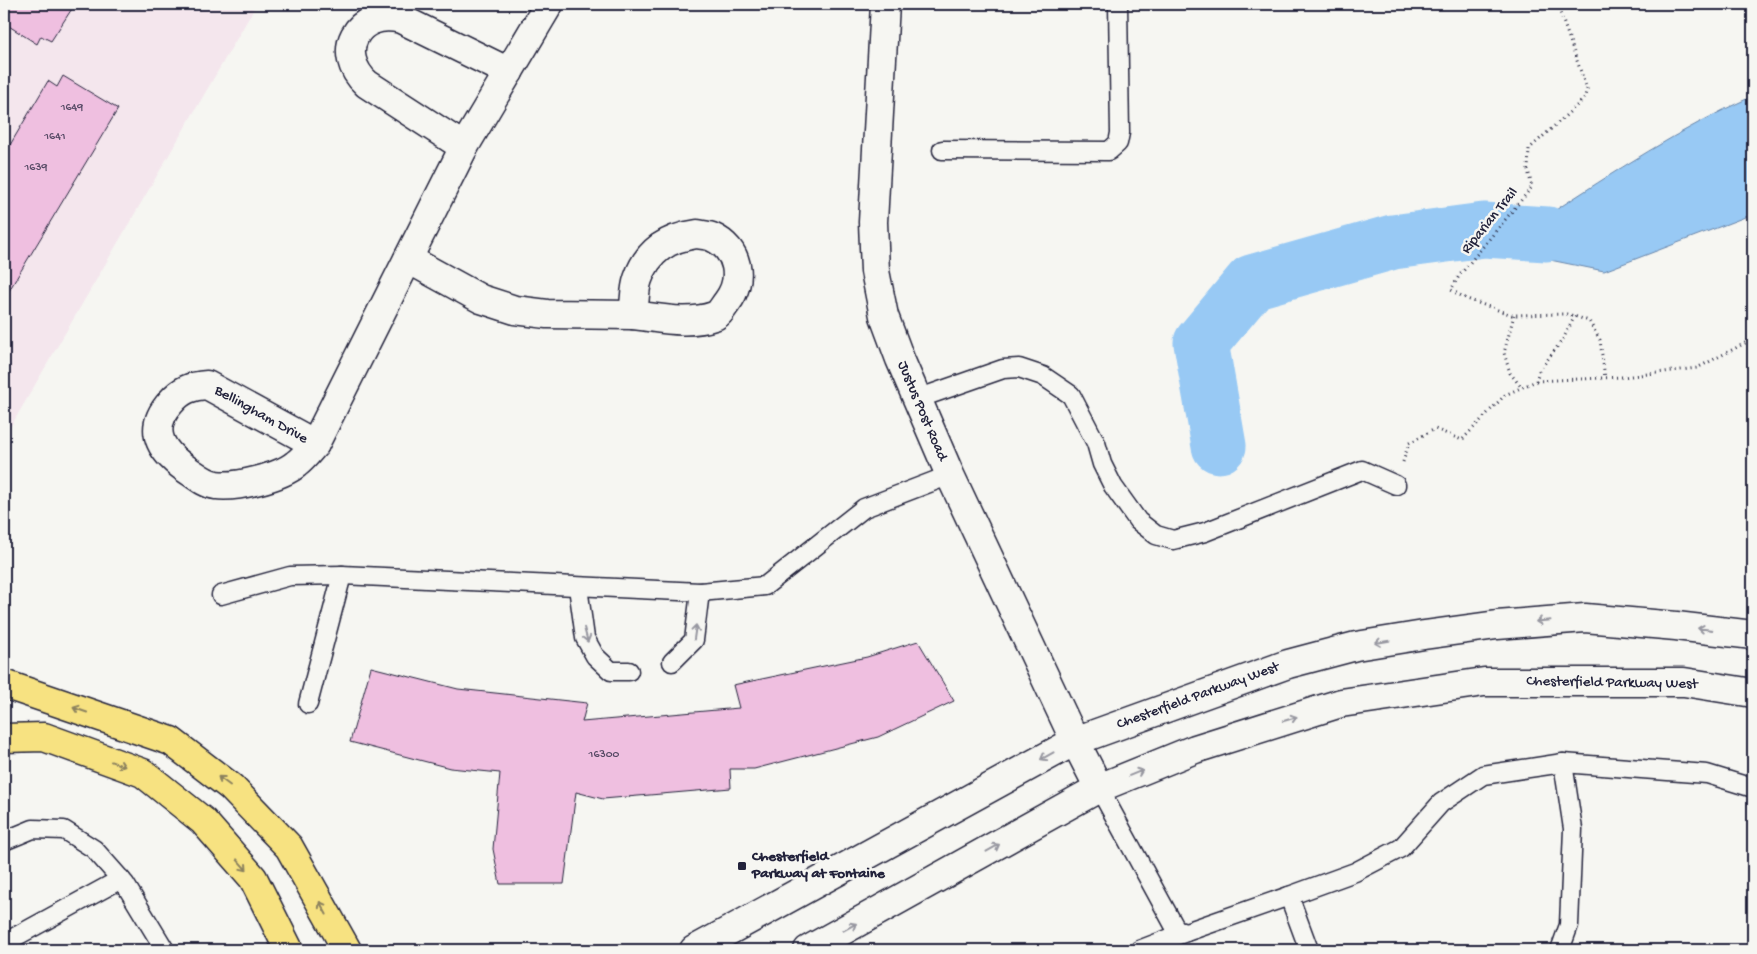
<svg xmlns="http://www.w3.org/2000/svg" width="1757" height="954" font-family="'Gochi Hand',sans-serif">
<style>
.built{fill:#f4e6ed}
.water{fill:#98c9f4;stroke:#6986aa}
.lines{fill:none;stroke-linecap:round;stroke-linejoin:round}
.river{stroke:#98c9f4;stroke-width:55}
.building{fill:#efbfe0;stroke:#22223b}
.lane-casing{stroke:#22223b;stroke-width:21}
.street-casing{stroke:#22223b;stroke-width:31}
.secondary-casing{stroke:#22223b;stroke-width:31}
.primary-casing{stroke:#22223b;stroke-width:31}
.path{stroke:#22223b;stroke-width:3;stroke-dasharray:1 4;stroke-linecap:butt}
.lane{stroke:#f6f6f2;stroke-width:18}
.street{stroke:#f6f6f2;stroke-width:28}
.secondary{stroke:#f6f6f2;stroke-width:28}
.primary{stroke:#f7e281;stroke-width:28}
.oneway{stroke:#9797a0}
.oneway2{stroke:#8c825e}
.poi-dot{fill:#22223b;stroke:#f6f6f2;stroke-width:2}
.labels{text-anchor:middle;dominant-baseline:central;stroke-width:5;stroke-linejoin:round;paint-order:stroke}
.number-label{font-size:12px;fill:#554964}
.street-label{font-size:15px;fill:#22223b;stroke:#f6f6f2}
.poi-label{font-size:15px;font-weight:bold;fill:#22223b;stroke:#f6f6f2;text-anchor:start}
</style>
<rect width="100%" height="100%" fill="#f6f6f2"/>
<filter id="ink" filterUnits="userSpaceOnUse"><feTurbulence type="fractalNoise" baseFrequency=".02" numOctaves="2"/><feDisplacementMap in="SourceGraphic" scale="10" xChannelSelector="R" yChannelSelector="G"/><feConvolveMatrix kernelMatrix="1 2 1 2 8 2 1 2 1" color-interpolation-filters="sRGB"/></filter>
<g filter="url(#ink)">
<polygon class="built" points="4,4 245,4 254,9 4,438"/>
<path class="water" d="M1753,96V214L1604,271L1545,259L1548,215C1614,172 1681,128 1753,96Z"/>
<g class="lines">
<polyline class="river" points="1219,446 1201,343 1252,282 1393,242 1484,230 1547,234"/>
</g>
<g class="building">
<polygon points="4,4 75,4 51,41 41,36 37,44 4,23"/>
<polygon points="63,76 118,109 4,299 4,155 48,81 57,87"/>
<polygon points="918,641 954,701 878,737 754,769 730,769 731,788 603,799 576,792 564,884 500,884 493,849 500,773 450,768 350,742 371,667 458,689 587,703 582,722 739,708 733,685 867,657"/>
</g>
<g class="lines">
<g class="lane-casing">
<g id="lane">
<polyline points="942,150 1109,151 1118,143 1120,133 1118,4"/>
<polyline points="917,399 1003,369 1019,368 1043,376 1071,395 1096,443 1102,464 1113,486 1138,521 1156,535 1173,540 1205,532 1362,470 1396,485"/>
<polyline points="578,587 585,638 595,656 611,671 629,671"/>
<polyline points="221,595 290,576 342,575 700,592 765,586 864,508 950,475"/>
<polyline points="672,662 694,640 700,592"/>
<polyline points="308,704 342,575"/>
<polyline points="1563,763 1707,774 1753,788"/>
<polyline points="1099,788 1176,929 1186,932 1289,896 1309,950"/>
<polyline points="4,841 33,829 64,830 94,849 125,884 165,950"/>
<polyline points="1289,896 1355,872 1401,848 1441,803 1483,775 1563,763 1573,829 1569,925 1560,950"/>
<polyline points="4,943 121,879"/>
<polyline points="1139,950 1186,932"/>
</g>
</g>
<g class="street-casing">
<g id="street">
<polyline points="885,4 873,222 875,271 884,316 900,359 950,475 1075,741 1099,788"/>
<path d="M464,147L367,84C333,53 357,8 401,19L509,72"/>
<path d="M697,234C702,235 708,235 712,237C739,249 744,280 727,302C723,307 720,314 714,316C688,325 660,318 633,315C635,304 634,290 638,279C648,250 668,238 697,234Z"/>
<polyline points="408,259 481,299 515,310 547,314 633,315"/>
<path d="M207,385L315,444C309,451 303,459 296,464C281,477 235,488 216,485C207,484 199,478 192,473C164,455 144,432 171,402C181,390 191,386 207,385Z"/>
<polyline points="315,444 464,147 549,4"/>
</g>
</g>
<g class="secondary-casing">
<g id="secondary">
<polyline points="694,950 1075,741 1288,664 1356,646 1424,635 1497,625 1585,618 1676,626 1753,635"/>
<polyline points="808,950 1099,788 1195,749 1341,703 1484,682 1684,682 1753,693"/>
</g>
</g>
<g class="primary-casing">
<g id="primary">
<polyline points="4,684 171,741 231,787 289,847 347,950"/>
<polyline points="4,738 44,737 143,773 203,821 253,878 289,950"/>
</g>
</g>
<g class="path">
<polyline points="1557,4 1587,89 1584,99 1529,149 1528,170 1532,187 1459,276 1451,290 1467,299 1512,315 1568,314 1589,321 1600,340 1605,378"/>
<polyline points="1514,315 1504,353 1510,373 1522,388"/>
<polyline points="1536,381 1539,371 1563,339 1575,316"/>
<polyline points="1403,462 1409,443 1435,429 1462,440 1505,395 1536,381 1623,377 1697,368 1753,339"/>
</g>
<use href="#lane" class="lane"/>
<use href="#street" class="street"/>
<use href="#secondary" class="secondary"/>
<use href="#primary" class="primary"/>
</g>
<defs><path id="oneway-shaft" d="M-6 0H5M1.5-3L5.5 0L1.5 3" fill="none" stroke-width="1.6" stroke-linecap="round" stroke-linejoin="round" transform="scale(1.25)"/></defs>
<g class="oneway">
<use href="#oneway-shaft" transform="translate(1543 621) rotate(175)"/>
<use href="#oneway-shaft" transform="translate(1705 629) rotate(-173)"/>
<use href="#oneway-shaft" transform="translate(695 632) rotate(-82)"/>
<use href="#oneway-shaft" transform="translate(586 635) rotate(75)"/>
<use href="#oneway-shaft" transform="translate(1382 642) rotate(170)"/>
<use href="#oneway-shaft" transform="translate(1290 719) rotate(-17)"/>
<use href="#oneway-shaft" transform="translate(1047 756) rotate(151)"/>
<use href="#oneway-shaft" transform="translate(1136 773) rotate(-22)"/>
<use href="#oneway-shaft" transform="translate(993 848) rotate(-29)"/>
<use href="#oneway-shaft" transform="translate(850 927) rotate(-29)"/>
</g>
<g class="oneway2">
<use href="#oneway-shaft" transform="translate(80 710) rotate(-161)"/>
<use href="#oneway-shaft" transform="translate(118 764) rotate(20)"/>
<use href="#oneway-shaft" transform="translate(224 781) rotate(-143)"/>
<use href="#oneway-shaft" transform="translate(242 865) rotate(49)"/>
<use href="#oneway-shaft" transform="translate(323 908) rotate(-119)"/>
</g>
</g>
<rect class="poi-dot" x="737" y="861" width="10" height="10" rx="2.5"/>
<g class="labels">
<g class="number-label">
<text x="72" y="108">1649</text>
<text x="55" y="137">1641</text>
<text x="36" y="168">1639</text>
<text x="604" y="755">16300</text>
</g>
<g class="street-label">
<text transform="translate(1490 221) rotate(-51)">Riparian Trail</text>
<text transform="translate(922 411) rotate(67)">Justus Post Road</text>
<text transform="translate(261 415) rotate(29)">Bellingham Drive</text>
<text transform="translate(1612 683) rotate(1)">Chesterfield Parkway West</text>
<text transform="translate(1198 696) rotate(-20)">Chesterfield Parkway West</text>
</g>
<g class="poi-label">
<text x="752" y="857">Chesterfield<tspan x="752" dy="17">Parkway at Fontaine</tspan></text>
</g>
</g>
<rect width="1757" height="954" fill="none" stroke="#f6f6f2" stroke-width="20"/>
<rect x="10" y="10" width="1737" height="934" fill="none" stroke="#22223b" stroke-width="2" filter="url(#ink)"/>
</svg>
